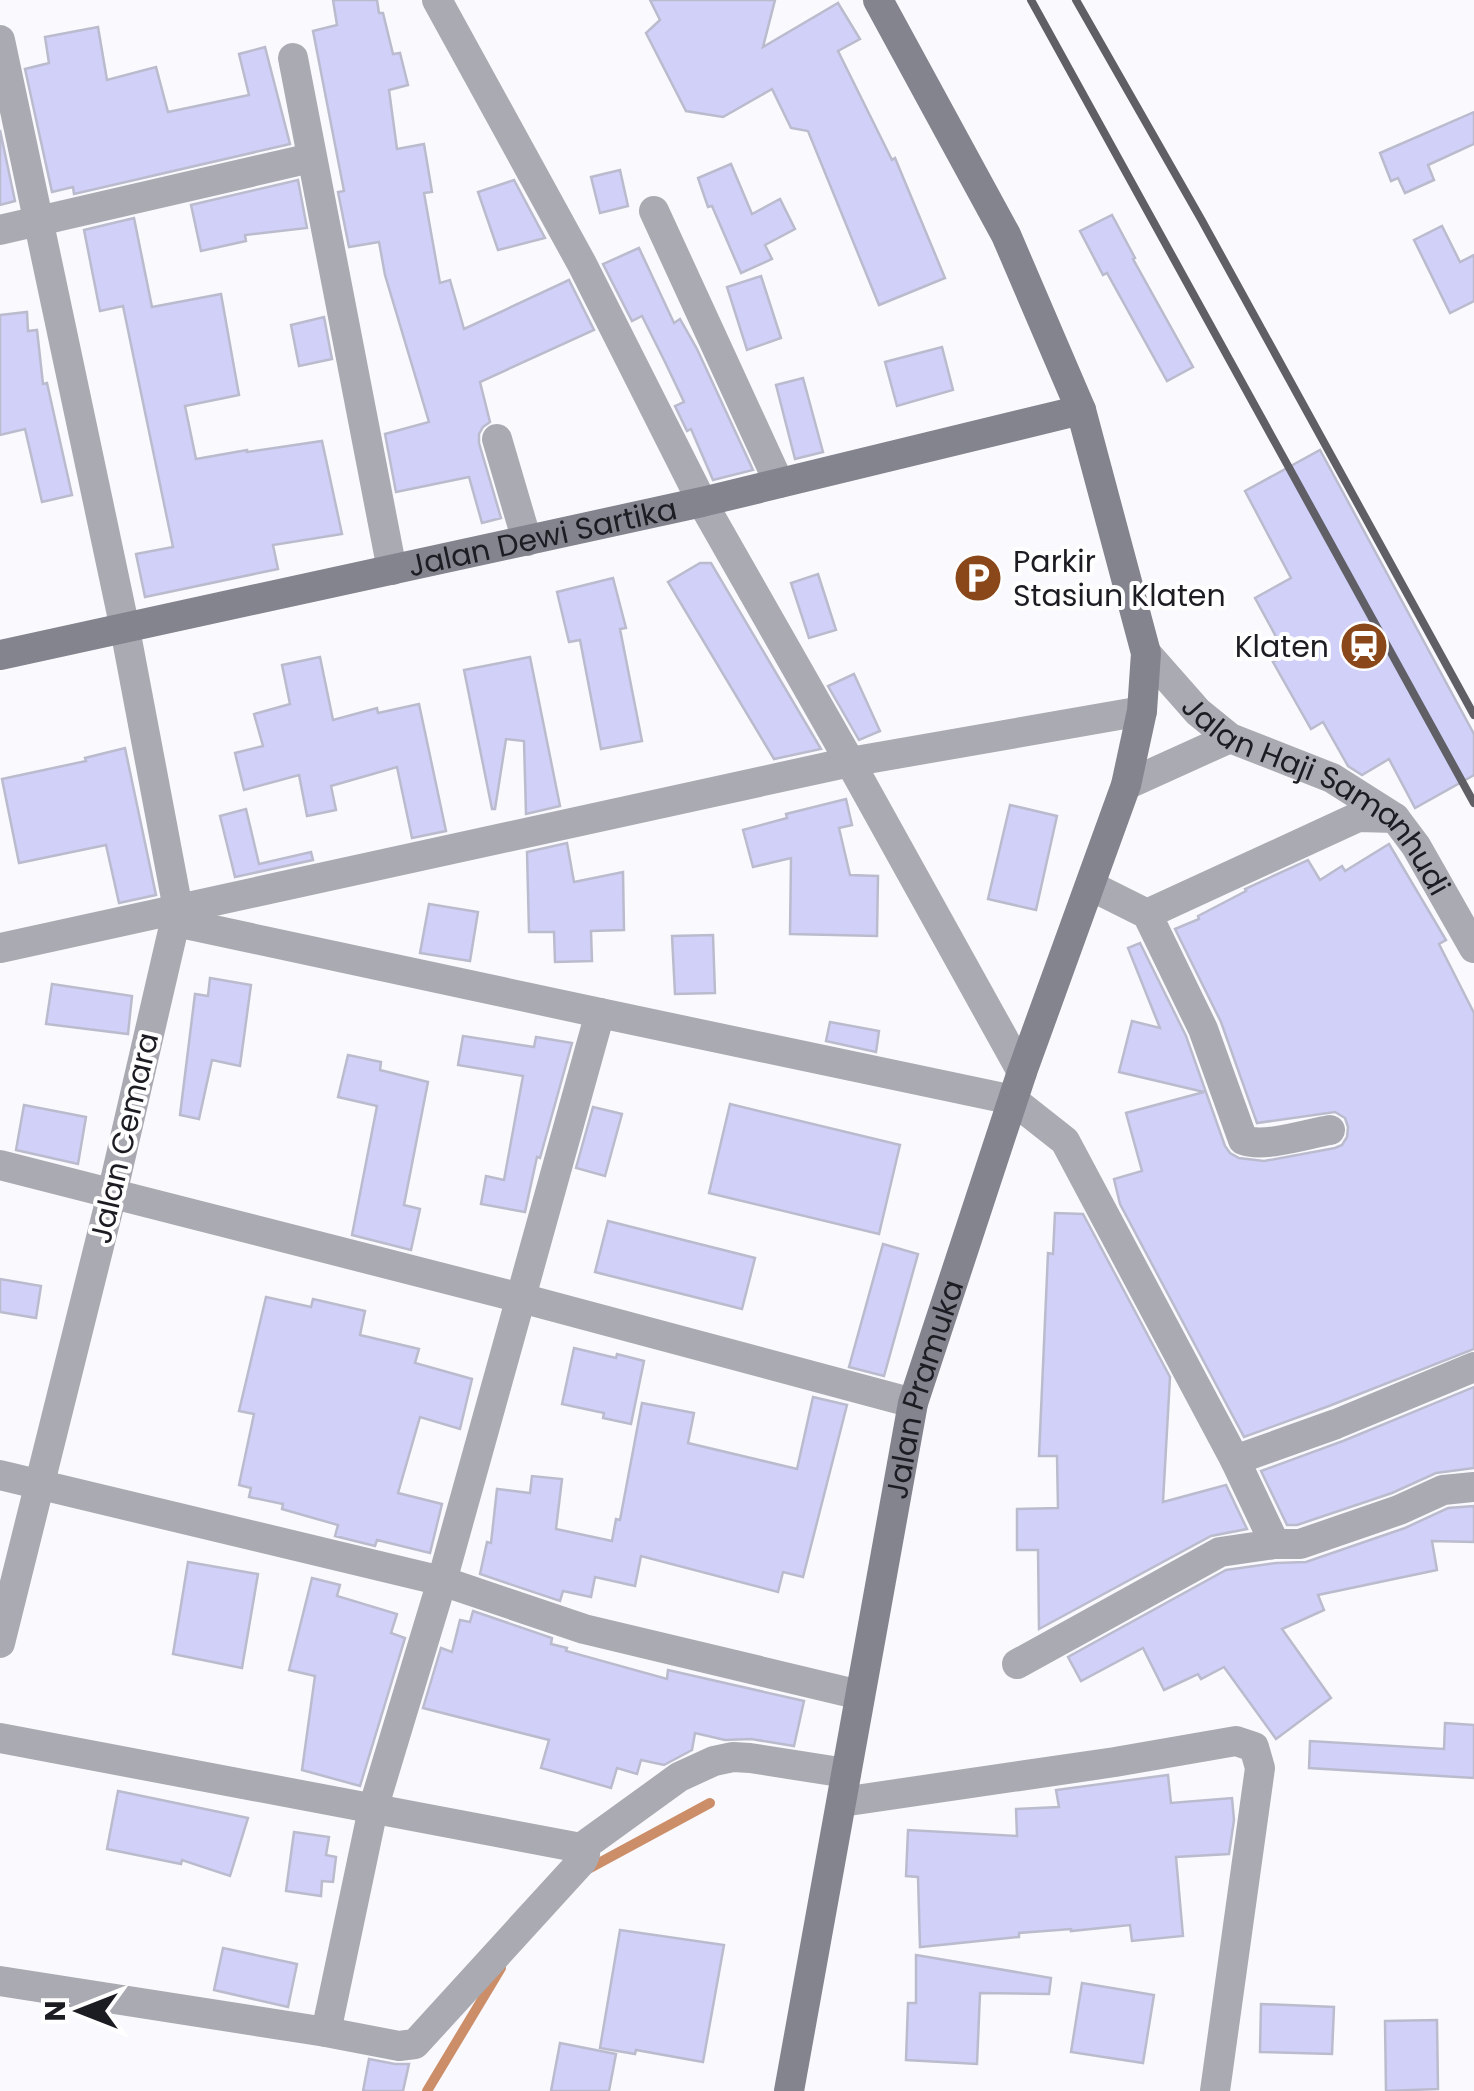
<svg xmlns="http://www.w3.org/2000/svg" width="1474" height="2091" font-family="Poppins,sans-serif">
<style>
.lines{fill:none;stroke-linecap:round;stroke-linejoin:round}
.stream{stroke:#cc8e69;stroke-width:10}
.building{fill:#d1d0f8;stroke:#bbbbce;stroke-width:2.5}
.street{stroke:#aaaab2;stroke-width:30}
.secondary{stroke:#84848f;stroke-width:30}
.rail{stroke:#5f5f65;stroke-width:8}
.labels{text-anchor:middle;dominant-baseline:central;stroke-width:8;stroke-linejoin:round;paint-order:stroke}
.street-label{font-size:30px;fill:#1c1c23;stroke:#fff}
.poi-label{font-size:30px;fill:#1c1c23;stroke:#fff;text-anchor:start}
</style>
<rect width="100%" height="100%" fill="#fafafe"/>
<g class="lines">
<g class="stream">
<polyline points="588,1869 710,1803"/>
<polyline points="427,2091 501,1968"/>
</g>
</g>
<g class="building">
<polygon points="333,0 377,0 379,13 383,13 393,54 400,53 408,85 389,90 397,149 424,144 432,192 424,193 440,283 450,280 464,329 569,280 594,330 480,382 490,422 483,427 479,434 479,443 501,518 482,523 469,477 396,492 385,434 429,422 385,275 379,242 349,247 338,192 344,191 313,31 337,25"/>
<polygon points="650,0 775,0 763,47 838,3 860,39 838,51 892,160 895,158 945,278 879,305 808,131 791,128 772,89 723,117 686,111 646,33 660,20"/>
<polygon points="98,27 107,80 156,67 168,112 249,95 239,54 265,47 290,144 74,194 73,187 52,192 25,69 49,63 45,37"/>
<polygon points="1474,112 1474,144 1428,165 1434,180 1405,193 1398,178 1391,181 1380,153"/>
<polygon points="0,130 15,201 0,205"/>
<polygon points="731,164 752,214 780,199 795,229 765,245 772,259 741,273 712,206 708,207 698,178"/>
<polygon points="620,170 628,206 600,213 591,177"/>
<polygon points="298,180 307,228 245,235 246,241 201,251 191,205"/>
<polygon points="514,180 545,238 498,250 478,192"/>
<polygon points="1112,215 1135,258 1133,259 1193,367 1167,381 1107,273 1103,275 1080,231"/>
<polygon points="134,218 152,307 221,294 239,395 185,406 196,459 247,450 247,452 322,441 342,534 273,545 278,569 145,597 136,554 173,547 123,306 100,311 84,230"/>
<polygon points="1442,226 1460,262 1474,255 1474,301 1450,313 1414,240"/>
<polygon points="639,248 674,323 680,319 697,349 753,470 713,480 691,429 687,431 675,406 684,402 665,362 642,316 632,321 603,264"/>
<polygon points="761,276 781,338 747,350 727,287"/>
<polygon points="27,312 28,331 37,330 43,384 47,383 72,495 42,502 25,429 0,435 0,315"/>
<polygon points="324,317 332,359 299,366 291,325"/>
<polygon points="942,347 953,390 897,406 885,362"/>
<polygon points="803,378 823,452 795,459 776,385"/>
<polygon points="1320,450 1474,734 1474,775 1415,808 1389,759 1362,775 1348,766 1323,722 1311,729 1273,662 1286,655 1255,598 1291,578 1245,491"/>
<polygon points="700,563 711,563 821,749 774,759 668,582"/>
<polygon points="818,574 836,630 809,638 791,583"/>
<polygon points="613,578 626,628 620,629 642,741 601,749 580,640 569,642 557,592"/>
<polygon points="320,657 333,720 377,708 378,713 419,704 446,831 412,838 397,767 331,786 336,810 307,816 299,775 244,790 235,753 263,746 254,714 290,704 282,665"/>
<polygon points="530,657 560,806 526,814 524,741 506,739 495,809 492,809 464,670"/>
<polygon points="854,674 880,731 859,740 828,686"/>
<polygon points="125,748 156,895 119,903 106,845 19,863 2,779 86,761 85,758"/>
<polygon points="846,799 852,825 839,828 850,875 878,876 877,936 790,934 791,858 753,867 743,830 787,818 786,814"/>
<polygon points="1010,805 1057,816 1036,910 988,899"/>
<polygon points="246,809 259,864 311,852 313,860 235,877 220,816"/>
<polygon points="567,843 574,882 623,872 624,930 591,931 592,961 555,962 554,932 529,932 527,852"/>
<polygon points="1389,844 1446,940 1439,944 1474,1013 1474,1349 1329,1406 1244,1437 1120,1204 1114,1179 1142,1171 1126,1113 1204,1092 1119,1072 1132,1021 1160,1028 1128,948 1140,943 1186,1036 1225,1146 1230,1153 1239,1158 1264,1161 1335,1148 1342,1145 1347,1137 1348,1127 1345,1118 1335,1112 1257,1123 1221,1022 1175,929 1199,919 1198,916 1246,891 1245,889 1308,860 1320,880 1342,866 1345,871"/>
<polygon points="429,904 478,912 470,961 420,953"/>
<polygon points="713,935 715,993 675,994 672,936"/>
<polygon points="210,978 251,985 240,1066 212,1060 199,1119 180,1115 195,994 208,996"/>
<polygon points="52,984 132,996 128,1034 46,1024"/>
<polygon points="830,1022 879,1031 876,1052 826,1041"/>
<polygon points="463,1036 534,1047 536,1037 572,1043 540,1158 537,1157 525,1212 481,1204 486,1176 504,1180 523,1076 458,1065"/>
<polygon points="348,1055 381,1062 380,1070 428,1082 404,1205 420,1209 411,1250 352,1235 377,1106 338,1097"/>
<polygon points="730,1104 900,1145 879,1234 709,1193"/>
<polygon points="24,1105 86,1117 78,1164 16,1150"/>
<polygon points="593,1107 622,1114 605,1176 576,1168"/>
<polygon points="1055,1213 1083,1214 1170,1377 1163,1502 1226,1485 1247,1529 1211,1536 1039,1629 1038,1550 1017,1550 1017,1509 1058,1508 1057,1456 1039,1456 1048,1253 1053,1254"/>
<polygon points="608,1221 755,1258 742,1309 595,1272"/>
<polygon points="883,1244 918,1254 884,1376 849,1367"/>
<polygon points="0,1279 41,1286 36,1318 0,1312"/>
<polygon points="266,1297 311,1307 313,1299 365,1311 360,1335 419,1349 415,1363 472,1379 460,1429 420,1417 398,1493 442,1504 430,1553 377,1540 375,1546 335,1536 338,1525 282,1509 283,1504 249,1497 251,1488 239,1485 254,1414 239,1411"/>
<polygon points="574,1348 616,1358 617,1354 644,1361 631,1424 603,1418 604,1413 562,1404"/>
<polygon points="1474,1387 1474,1468 1436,1473 1392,1493 1297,1525 1287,1525 1261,1471 1343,1441"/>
<polygon points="813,1397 847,1405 803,1577 783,1572 778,1592 641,1556 635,1586 595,1577 591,1597 563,1591 560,1601 480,1574 487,1542 491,1543 497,1489 530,1493 532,1476 562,1479 556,1529 612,1541 616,1519 620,1520 642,1403 694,1413 688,1443 797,1469"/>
<polygon points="1474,1506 1474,1542 1432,1541 1437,1570 1318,1595 1324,1610 1282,1629 1331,1698 1276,1739 1224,1667 1201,1679 1198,1674 1164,1690 1143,1648 1081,1681 1068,1657 1226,1570 1276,1563 1306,1562 1405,1528 1448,1508"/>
<polygon points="188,1562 258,1574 242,1668 173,1654"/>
<polygon points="312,1578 340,1585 337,1596 397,1614 391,1633 405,1638 360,1786 302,1770 315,1676 289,1670"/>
<polygon points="473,1611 552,1638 551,1644 567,1648 566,1651 667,1679 668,1670 804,1701 794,1746 751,1739 725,1740 695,1733 692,1750 664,1765 641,1760 637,1774 617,1768 611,1788 541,1768 549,1740 423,1708 441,1648 452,1652 460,1620 470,1622"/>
<polygon points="1445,1723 1474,1725 1474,1778 1309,1768 1310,1741 1444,1749"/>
<polygon points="1168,1775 1171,1803 1232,1798 1234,1820 1229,1854 1176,1857 1183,1936 1132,1941 1130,1925 1071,1931 1071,1929 1019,1933 1019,1937 920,1947 918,1877 906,1876 908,1830 1017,1836 1016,1809 1059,1807 1056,1790"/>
<polygon points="118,1791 248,1818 230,1876 182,1860 181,1864 107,1849"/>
<polygon points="294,1832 329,1837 326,1855 336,1857 333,1882 322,1881 321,1896 286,1891"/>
<polygon points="620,1930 724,1945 703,2062 636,2050 635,2054 600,2048"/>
<polygon points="223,1948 297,1964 288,2007 214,1990"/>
<polygon points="916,1955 1051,1978 1049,1994 980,1993 977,2064 906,2060 908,2003 916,2003"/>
<polygon points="1082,1983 1154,1995 1143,2063 1071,2052"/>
<polygon points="1261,2004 1334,2007 1332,2054 1260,2052"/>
<polygon points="1437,2020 1438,2089 1386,2091 1385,2021"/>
<polygon points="560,2043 616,2054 609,2091 551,2091"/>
<polygon points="369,2059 395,2064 409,2064 403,2091 363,2091"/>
</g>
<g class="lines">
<g class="street">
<polyline points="0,40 125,629 178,909 112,1194 0,1643"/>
<polyline points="293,58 392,570"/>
<polyline points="654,211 779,483"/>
<polyline points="0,230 311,158"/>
<polyline points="497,439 527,541"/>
<path id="s1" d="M1146,653L1198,712L1230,738L1332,778L1395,818L1416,846L1474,948"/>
<polyline points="1126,785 1230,738"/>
<path d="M1091,886L1147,914L1203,1029L1243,1140C1264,1148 1307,1134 1330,1130"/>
<polyline points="1147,914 1358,817 1395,818"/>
<polyline points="176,922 600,1013"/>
<polyline points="0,948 850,762 702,502 582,264 437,0"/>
<polyline points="1022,1072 850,762 1142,711"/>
<polyline points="0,1165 521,1298 913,1403"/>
<polyline points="1235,1460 1336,1424 1474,1367"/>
<polyline points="0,1475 442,1581 584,1629 860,1695"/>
<polyline points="1275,1544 1300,1544 1399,1510 1443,1490 1474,1487"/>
<polyline points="0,1738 581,1848 679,1777 714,1761 733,1757 750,1758 846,1773"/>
<polyline points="842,1802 1115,1762 1236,1741 1254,1747 1260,1768 1215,2091"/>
<polyline points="0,1981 326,2032 373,1809 442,1581 600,1013 1013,1100 1065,1141 1235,1460 1275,1544 1220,1552 1017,1664"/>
<polyline points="326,2032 399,2046 415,2044 582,1861 585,1854 581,1848"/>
</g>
<g class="secondary">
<path id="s2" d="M0,655L702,502L1081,410"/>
<path id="s3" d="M789,2091L913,1403L1022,1072L1126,785L1142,711L1146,653L1081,410L1006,235L878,0"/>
</g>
<g class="rail">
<polyline points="1031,0 1474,803"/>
<polyline points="1076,0 1201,219 1474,715"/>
</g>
</g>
<defs>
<g id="parking-disc" transform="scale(2.5)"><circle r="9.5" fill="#8a4719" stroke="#fff"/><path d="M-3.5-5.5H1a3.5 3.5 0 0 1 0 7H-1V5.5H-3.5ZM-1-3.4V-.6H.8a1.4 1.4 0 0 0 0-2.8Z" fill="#fff"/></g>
<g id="station-disc" transform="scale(2.5)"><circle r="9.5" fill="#8a4719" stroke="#fff"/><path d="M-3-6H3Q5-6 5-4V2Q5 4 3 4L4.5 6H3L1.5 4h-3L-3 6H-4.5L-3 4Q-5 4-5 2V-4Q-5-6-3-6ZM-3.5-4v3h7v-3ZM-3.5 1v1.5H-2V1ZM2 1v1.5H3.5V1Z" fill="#fff"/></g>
</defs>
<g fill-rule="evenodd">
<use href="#parking-disc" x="978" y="578"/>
<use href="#station-disc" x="1364" y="646"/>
</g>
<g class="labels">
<g class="street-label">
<text stroke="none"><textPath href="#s2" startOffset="555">Jalan Dewi Sartika</textPath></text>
<text stroke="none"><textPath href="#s1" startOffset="228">Jalan Haji Samanhudi</textPath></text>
<text transform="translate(124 1138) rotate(-77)">Jalan Cemara</text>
<text stroke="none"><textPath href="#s3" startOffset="715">Jalan Pramuka</textPath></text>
</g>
<g class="poi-label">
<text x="1013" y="561">Parkir<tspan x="1013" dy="34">Stasiun Klaten</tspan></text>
<text x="1329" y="646" text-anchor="end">Klaten</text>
</g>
</g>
<g transform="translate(80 2011) rotate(270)" stroke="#ffffff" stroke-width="8" paint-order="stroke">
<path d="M0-8L18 38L0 25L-18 38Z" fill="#1c1c23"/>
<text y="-15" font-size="28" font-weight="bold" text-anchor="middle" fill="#1c1c23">N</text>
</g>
</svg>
